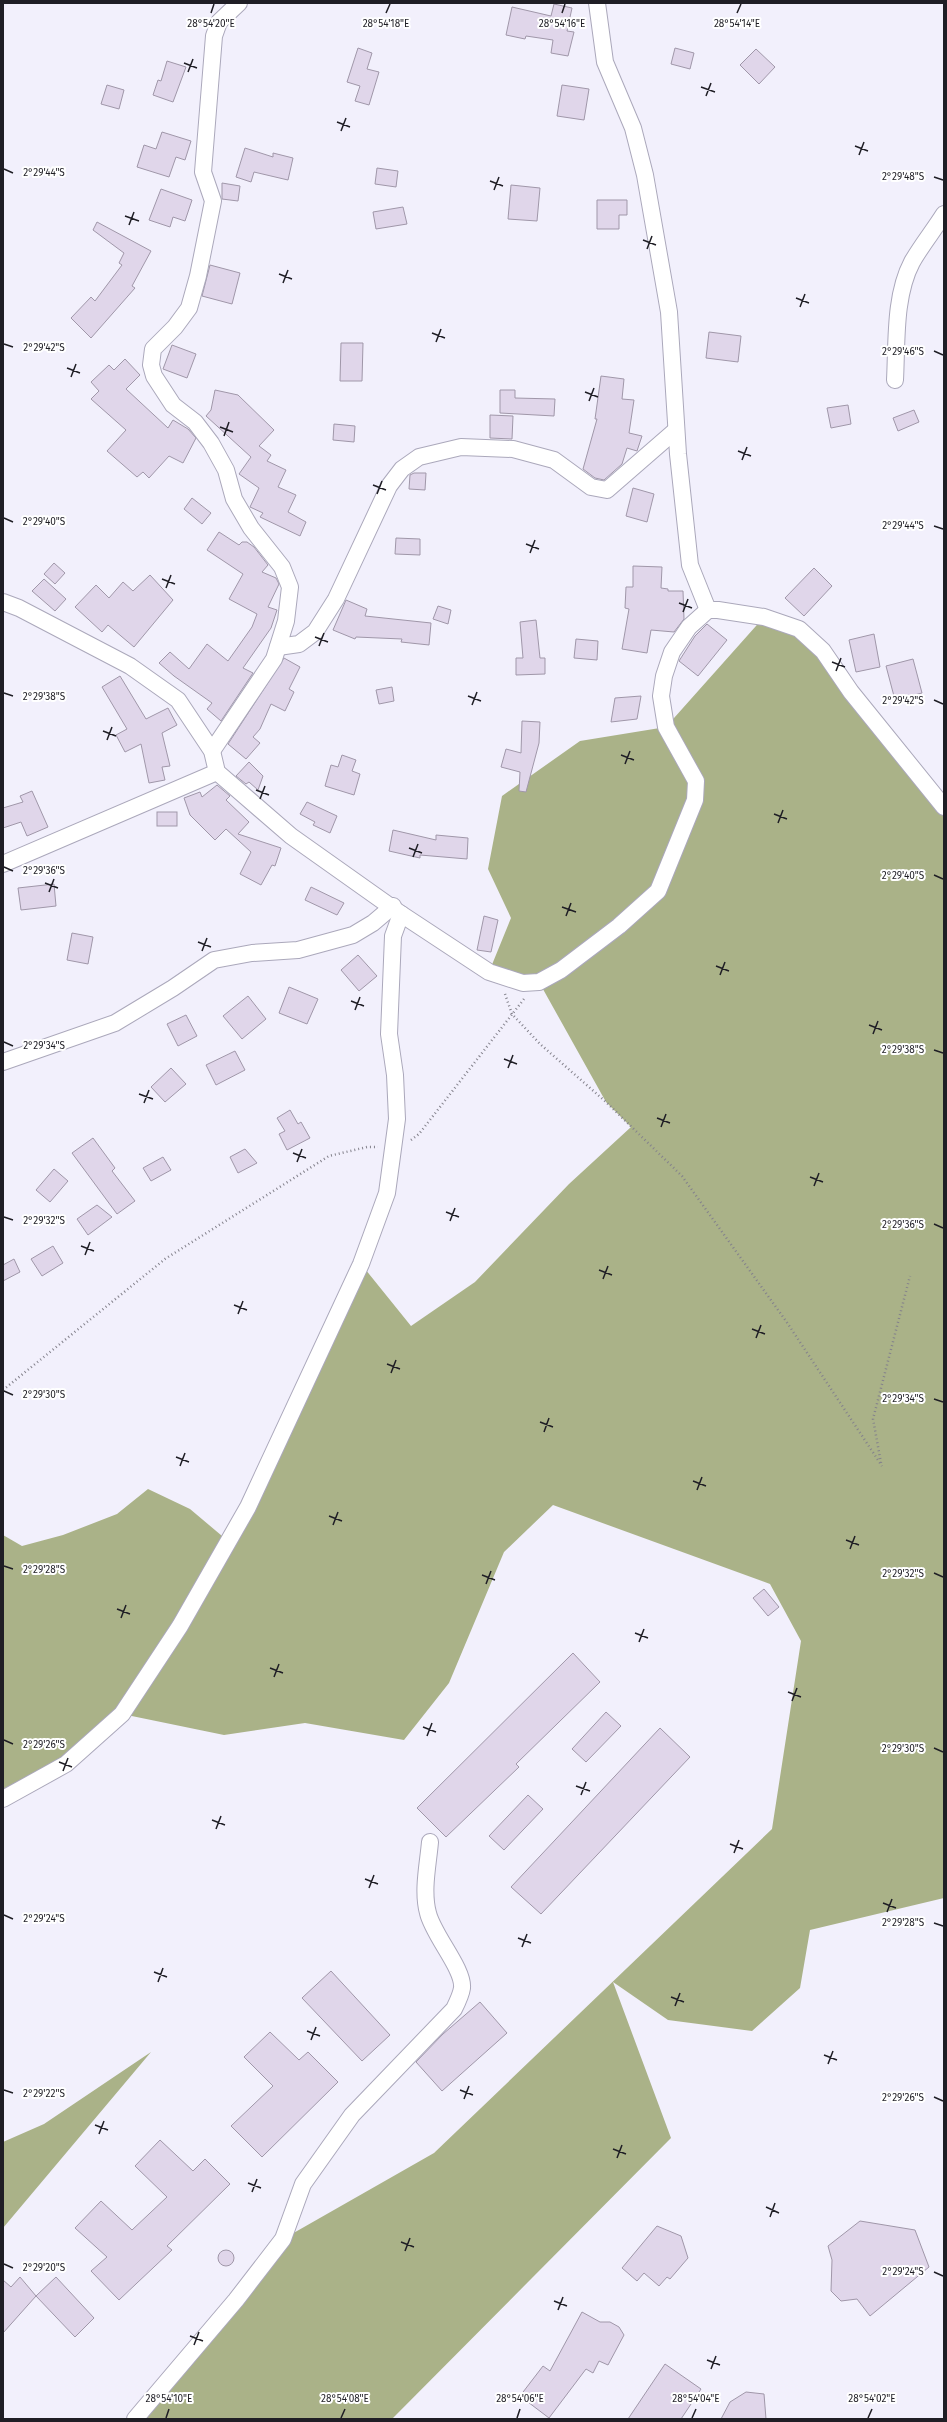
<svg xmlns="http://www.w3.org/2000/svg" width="947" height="2422" font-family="'Fira Sans',sans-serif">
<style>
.forest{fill:#aab288}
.building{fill:#e0d6ea;stroke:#a097a9}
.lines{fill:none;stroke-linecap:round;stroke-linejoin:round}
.minor-casing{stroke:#aba8bb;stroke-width:18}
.path{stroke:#84828c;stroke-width:2.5;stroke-dasharray:1 3;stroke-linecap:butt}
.minor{stroke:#fff;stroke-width:16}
.ticks{fill:none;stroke:#1f1e25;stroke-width:1.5}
.ticks-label{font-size:10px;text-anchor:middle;fill:#1f1e25;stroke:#fff;stroke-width:4;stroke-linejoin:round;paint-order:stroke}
</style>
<rect width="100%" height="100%" fill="#f2f0fc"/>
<g class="forest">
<polygon points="764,617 799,629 944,807 944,1898 810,1930 800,1988 752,2031 668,2020 613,1982 671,2138 392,2419 135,2419 283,2239 434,2153 772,1829 801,1641 770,1584 553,1505 504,1552 449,1683 404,1740 305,1723 224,1735 122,1714 66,1764 3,1799 3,1535 22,1546 63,1535 117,1514 148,1489 190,1509 228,1541 361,1264 411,1326 475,1282 569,1184 631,1127 606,1102 539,982 489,972 511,918 488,869 502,796 580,741 666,727"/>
<polygon points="151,2052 3,2228 3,2142 44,2124"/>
</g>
<g class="building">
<polygon points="554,4 572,8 567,31 574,32 568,56 551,53 553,40 526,36 525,39 506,35 512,7 551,16"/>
<polygon points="358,48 372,53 367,69 379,72 369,105 355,101 360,86 347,82"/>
<polygon points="675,48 694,53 690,69 671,64"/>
<polygon points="756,49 775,67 759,84 740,65"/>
<polygon points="167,61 186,67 173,102 153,95 158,80 161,81"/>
<polygon points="107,85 124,90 119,109 101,104"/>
<polygon points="562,85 589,89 584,120 557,116"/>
<polygon points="162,132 191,141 185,160 176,157 169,177 137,167 144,145 156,149"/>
<polygon points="245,148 273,157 273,153 293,158 288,180 254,172 251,182 236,177"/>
<polygon points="377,168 398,171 396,187 375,184"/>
<polygon points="222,183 240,186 238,201 222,199"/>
<polygon points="511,185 540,188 537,221 508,219"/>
<polygon points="161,189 192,200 185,221 173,217 170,227 149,220"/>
<polygon points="597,200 627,200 627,215 619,215 619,229 597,229"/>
<polygon points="403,207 407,224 376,229 373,212"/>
<polygon points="97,222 151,251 132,286 135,288 91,338 71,318 91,297 95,301 122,265 119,263 124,253 93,230"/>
<polygon points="210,265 240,273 232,304 202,296"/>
<polygon points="709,332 741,336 738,362 706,358"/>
<polygon points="341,343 363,343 362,381 340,381"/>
<polygon points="172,345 196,354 187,378 163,369"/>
<polygon points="125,359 140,375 126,389 168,428 173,420 188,429 196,438 183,463 169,456 149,478 143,472 137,477 107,451 126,430 91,399 99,391 91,382 109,365 114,370"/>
<polygon points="601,376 624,379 622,399 634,400 629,433 642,436 637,451 627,448 622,464 604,480 595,478 583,469 597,419 595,419"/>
<polygon points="215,390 238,395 274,430 259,446 271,455 267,461 286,470 278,487 296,495 288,512 306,522 300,536 260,517 263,513 250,507 259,488 239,474 251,457 206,416 211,410"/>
<polygon points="500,390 515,390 515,398 555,399 554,416 500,413"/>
<polygon points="848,405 851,424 831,428 827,408"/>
<polygon points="914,410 919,422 898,431 893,418"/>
<polygon points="490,415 513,416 512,439 490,438"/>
<polygon points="334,424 355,426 354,442 333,440"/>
<polygon points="414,473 426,473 425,490 409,489 410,475"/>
<polygon points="633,488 654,494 647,522 626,516"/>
<polygon points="192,498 211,513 202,524 184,509"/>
<polygon points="219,532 239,545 242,542 247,542 254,547 268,565 262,572 276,578 279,584 268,607 277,610 271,628 243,668 253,673 221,721 207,709 212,703 174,676 159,663 170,652 189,669 207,644 228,661 252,627 257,614 229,599 243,574 207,550"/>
<polygon points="396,538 420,539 420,555 395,554"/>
<polygon points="54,563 65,573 55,584 44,574"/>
<polygon points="633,566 662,567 661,588 668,589 668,591 683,591 684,619 674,632 651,630 647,653 622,649 629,609 625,608 626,587 633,587"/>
<polygon points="814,568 832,586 804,616 785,598"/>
<polygon points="150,575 173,600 134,647 108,625 102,632 75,607 96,585 109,598 123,582 133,591"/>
<polygon points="44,579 66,599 55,611 32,591"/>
<polygon points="346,600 367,609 365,616 431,623 429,645 401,642 402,639 356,637 355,639 333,630"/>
<polygon points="438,606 451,610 448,624 433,619"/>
<polygon points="536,620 540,658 545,658 545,674 516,675 516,658 523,658 520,622"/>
<polygon points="707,624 727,640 698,676 679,661 695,636"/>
<polygon points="874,634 880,667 856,672 849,640"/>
<polygon points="576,639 598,641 597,660 574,658"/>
<polygon points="284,658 300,667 289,689 294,692 285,711 271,704 260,729 253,737 260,743 246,759 228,744"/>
<polygon points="913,659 922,693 895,700 886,666"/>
<polygon points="120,676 146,719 168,708 177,725 162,733 170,766 162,767 165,780 149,783 141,744 125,752 116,735 127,729 102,687"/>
<polygon points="392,687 394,701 379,704 376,690"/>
<polygon points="641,696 637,719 611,722 615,698"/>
<polygon points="522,721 540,722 539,743 526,792 519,791 520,772 501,767 506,749 521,753"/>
<polygon points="342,755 356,760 352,771 360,774 354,795 325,786 331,765 338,767"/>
<polygon points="249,762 263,776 258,790 249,782 246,784 236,776"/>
<polygon points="217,785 230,796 226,800 249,822 238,834 281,848 275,866 272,865 261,885 240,874 251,852 226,829 215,840 190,815 184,798 200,792 202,797"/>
<polygon points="32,791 48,827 27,836 21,822 3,828 3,808 23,802 20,796"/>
<polygon points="307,802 337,816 330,833 313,825 315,822 300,814"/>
<rect x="157" y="812" width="20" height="14"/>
<polygon points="393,830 436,840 436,835 468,838 467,859 420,855 420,858 389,851"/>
<polygon points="54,884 56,906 21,910 18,888"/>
<polygon points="311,887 344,903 337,915 305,900"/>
<polygon points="484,916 498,920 491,952 477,950"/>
<polygon points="72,933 93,937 88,964 67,960"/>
<polygon points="358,955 377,976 359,991 341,970"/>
<polygon points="289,987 318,999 307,1024 279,1013"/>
<polygon points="248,996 266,1019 242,1039 223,1016"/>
<polygon points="186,1015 197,1036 178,1046 167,1024"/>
<polygon points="235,1051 245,1070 216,1085 206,1065"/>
<polygon points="171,1068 186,1084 165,1102 151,1087"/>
<polygon points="290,1110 298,1124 301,1122 310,1138 287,1150 279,1134 285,1131 277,1118"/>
<polygon points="93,1138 115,1168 112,1171 135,1201 117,1214 72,1153"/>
<polygon points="245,1149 257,1163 238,1173 230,1157"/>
<polygon points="163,1157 171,1170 151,1181 143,1168"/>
<polygon points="54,1169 68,1181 50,1202 36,1190"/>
<polygon points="97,1205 112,1217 88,1235 77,1219"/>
<polygon points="53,1246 63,1263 42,1276 31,1259"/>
<polygon points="14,1259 20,1272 3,1281 3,1265"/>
<polygon points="764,1589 779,1607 768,1616 753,1598"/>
<polygon points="573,1653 600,1682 516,1764 519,1767 446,1837 417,1808"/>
<polygon points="606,1712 621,1726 586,1762 572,1749"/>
<polygon points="660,1728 690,1757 541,1914 511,1887"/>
<polygon points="528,1795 543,1809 504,1850 489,1836"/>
<polygon points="331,1971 390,2035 362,2061 302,1998"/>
<polygon points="480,2002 507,2033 442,2091 416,2062 443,2034"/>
<polygon points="270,2032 299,2060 308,2052 338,2082 262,2157 231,2126 273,2086 244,2057"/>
<polygon points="160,2140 193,2171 205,2159 230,2184 167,2246 172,2250 119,2300 91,2271 107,2257 75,2228 101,2201 132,2230 167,2197 135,2166"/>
<polygon points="860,2221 915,2230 929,2267 870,2316 857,2299 841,2301 831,2291 832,2260 828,2246"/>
<polygon points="657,2226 681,2236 688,2258 670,2279 667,2277 659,2286 644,2273 637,2281 622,2268"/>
<circle cx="226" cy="2258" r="8"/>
<polygon points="20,2277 36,2296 3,2333 3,2280 11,2287"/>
<polygon points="56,2277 94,2318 75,2337 36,2296"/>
<polygon points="582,2312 600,2322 610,2322 619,2327 624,2335 608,2365 599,2361 593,2373 586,2369 549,2418 520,2396 543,2366 550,2371"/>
<polygon points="665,2364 701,2389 681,2419 628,2419"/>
<polygon points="746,2392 764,2394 766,2419 721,2419 730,2402"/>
</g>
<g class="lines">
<g class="minor-casing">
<g id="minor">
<polyline points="597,3 605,62 633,128 645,175 669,312 678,454 690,565 708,610"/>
<path d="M895,380C897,343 894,296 912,262C921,246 934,230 944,214"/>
<polyline points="3,602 19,608 130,666 178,700 212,751 217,772 291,836 401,914 489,972 523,983 539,982 561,970 619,926 658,891 695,800 696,781 666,727 661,696 664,676 672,652 689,627 708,610 718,610 764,617 799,629 823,651 851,692 944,807"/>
<polyline points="278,647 299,644 315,632 336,599 389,486 402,469 419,457 461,447 513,449 554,460 591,487 607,490 676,430"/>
<polyline points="212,751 274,659 286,621 290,587 282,567 251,528 234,499 226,470 211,443 195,422 173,405 154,376 151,365 153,349 175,327 189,308 198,276 213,201 203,172 214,36 219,22 239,3"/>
<polyline points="3,864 217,772"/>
<polyline points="3,1062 115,1023 173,988 214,960 252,953 298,950 353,935 373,923 393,906"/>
<polyline points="3,1799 66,1764 122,1714 180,1626 248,1507 361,1264 387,1193 397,1119 395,1075 389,1034 393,936 401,914"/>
<path d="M135,2419L236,2300L283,2239L303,2184L352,2115L454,2009C457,2003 461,1995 462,1988C464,1969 433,1935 428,1913C422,1891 428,1865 430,1842"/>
</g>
</g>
<g class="path">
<polyline points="505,994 512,1014 540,1044 606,1102 682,1176 786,1321 882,1466"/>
<polyline points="411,1140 419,1134 524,999"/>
<polyline points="3,1390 165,1259 329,1156 367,1147 378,1147"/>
<polyline points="881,1463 873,1419 910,1276"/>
</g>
<use href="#minor" class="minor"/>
</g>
<path class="ticks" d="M211,13L214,4M386,13L390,4M562,13L565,4M737,13L741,4M184,63L197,68M188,72L193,59M701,87L715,92M706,96L711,83M337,122L350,127M341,131L346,118M855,146L868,151M859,155L864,142M4,169L13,173M934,177L943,180M490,181L503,186M494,190L499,177M125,216L139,221M129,225L134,212M643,240L656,245M647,249L652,236M279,274L292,279M283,283L288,270M796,298L809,303M800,307L805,294M432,333L445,338M436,342L441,329M4,344L13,347M934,351L943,355M67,368L80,373M71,377L76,364M585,392L598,397M589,401L594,388M220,427L233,432M224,436L229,422M738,451L751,456M742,460L747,447M373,485L386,490M377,494L382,481M4,518L13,522M934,526L943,529M526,544L539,549M530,553L535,540M162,579L175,584M166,588L171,575M679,603L692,608M683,612L688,599M315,637L328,642M319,646L324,633M832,662L845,667M836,671L841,658M4,693L13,696M468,696L481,701M934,700L943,704M472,705L477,692M103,731L116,736M107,740L112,727M621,755L634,760M625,764L630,751M256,790L269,795M260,799L265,786M774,814L787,819M778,823L783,810M409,848L422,853M413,857L418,844M4,867L13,871M934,875L943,879M45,883L58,888M49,892L54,879M562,907L576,912M566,916L571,903M198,942L211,947M202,951L207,938M716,966L729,971M720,975L725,962M351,1001L364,1006M355,1010L360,997M869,1025L882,1030M873,1034L878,1021M4,1042L13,1046M934,1050L943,1053M504,1059L517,1064M508,1068L513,1055M139,1094L153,1099M144,1103L149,1090M657,1118L670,1123M661,1127L666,1114M293,1153L306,1158M297,1162L302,1149M810,1177L823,1182M814,1186L819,1173M446,1212L459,1217M4,1217L13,1220M450,1221L455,1208M934,1224L943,1228M81,1246L94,1251M85,1255L90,1242M599,1270L612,1275M603,1279L608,1266M234,1305L247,1310M238,1314L243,1301M752,1329L765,1334M756,1338L761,1325M387,1364L400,1369M391,1373L396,1360M4,1391L13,1395M934,1399L943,1402M540,1422L553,1427M544,1432L549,1418M176,1457L189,1462M180,1466L185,1453M693,1481L706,1486M697,1490L702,1477M329,1516L342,1521M333,1525L338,1512M846,1540L859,1545M850,1549L855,1536M4,1566L13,1569M934,1573L943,1577M482,1575L495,1580M486,1584L491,1571M117,1609L130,1614M121,1618L126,1605M635,1633L648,1638M639,1642L644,1629M270,1668L283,1673M274,1677L279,1664M788,1692L801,1697M792,1701L797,1688M423,1727L436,1732M427,1736L432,1723M4,1740L13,1744M934,1748L943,1752M59,1762L72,1767M63,1771L68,1758M576,1786L590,1791M581,1795L586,1782M212,1820L225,1825M216,1829L221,1816M730,1844L743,1849M734,1853L739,1840M365,1879L378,1884M369,1888L374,1875M883,1903L896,1908M887,1912L892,1899M4,1915L13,1919M934,1923L943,1926M518,1938L531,1943M522,1947L527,1934M154,1972L167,1977M158,1982L163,1968M671,1997L684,2002M675,2006L680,1993M307,2031L320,2036M311,2040L316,2027M824,2055L837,2060M828,2064L833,2051M4,2090L13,2093M460,2090L473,2095M934,2097L943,2101M464,2099L469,2086M95,2125L108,2130M99,2134L104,2121M613,2149L626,2154M617,2158L622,2145M248,2183L261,2188M252,2192L257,2179M766,2207L779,2213M770,2217L775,2203M401,2242L414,2247M405,2251L410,2238M4,2264L13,2268M934,2272L943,2276M554,2301L567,2306M558,2310L563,2297M190,2336L203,2341M194,2345L199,2332M707,2360L720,2365M711,2369L716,2356M166,2418L169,2409M341,2418L345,2409M517,2418L520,2409M692,2418L696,2409M868,2418L872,2409"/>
<g class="ticks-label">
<text x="211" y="27">28°54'20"E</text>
<text x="562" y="27">28°54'16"E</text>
<text x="737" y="27">28°54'14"E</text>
<text x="386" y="27">28°54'18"E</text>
<text x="44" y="176">2°29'44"S</text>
<text x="903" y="180">2°29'48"S</text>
<text x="44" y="351">2°29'42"S</text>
<text x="903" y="355">2°29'46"S</text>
<text x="44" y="525">2°29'40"S</text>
<text x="903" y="529">2°29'44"S</text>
<text x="44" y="700">2°29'38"S</text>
<text x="903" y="704">2°29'42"S</text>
<text x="44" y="874">2°29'36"S</text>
<text x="903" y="879">2°29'40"S</text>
<text x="44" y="1049">2°29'34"S</text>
<text x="903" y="1053">2°29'38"S</text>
<text x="44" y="1224">2°29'32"S</text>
<text x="903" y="1228">2°29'36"S</text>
<text x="44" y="1398">2°29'30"S</text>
<text x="903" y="1402">2°29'34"S</text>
<text x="44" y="1573">2°29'28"S</text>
<text x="903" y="1577">2°29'32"S</text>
<text x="44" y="1748">2°29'26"S</text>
<text x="903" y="1752">2°29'30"S</text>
<text x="44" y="1922">2°29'24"S</text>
<text x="903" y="1926">2°29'28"S</text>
<text x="44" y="2097">2°29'22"S</text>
<text x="903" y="2101">2°29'26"S</text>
<text x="44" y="2271">2°29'20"S</text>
<text x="903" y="2275">2°29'24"S</text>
<text x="169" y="2402">28°54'10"E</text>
<text x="345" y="2402">28°54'08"E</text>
<text x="520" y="2402">28°54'06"E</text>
<text x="696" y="2402">28°54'04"E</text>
<text x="872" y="2402">28°54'02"E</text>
</g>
<rect width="947" height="2422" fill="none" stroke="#1f1e25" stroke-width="8"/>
</svg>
